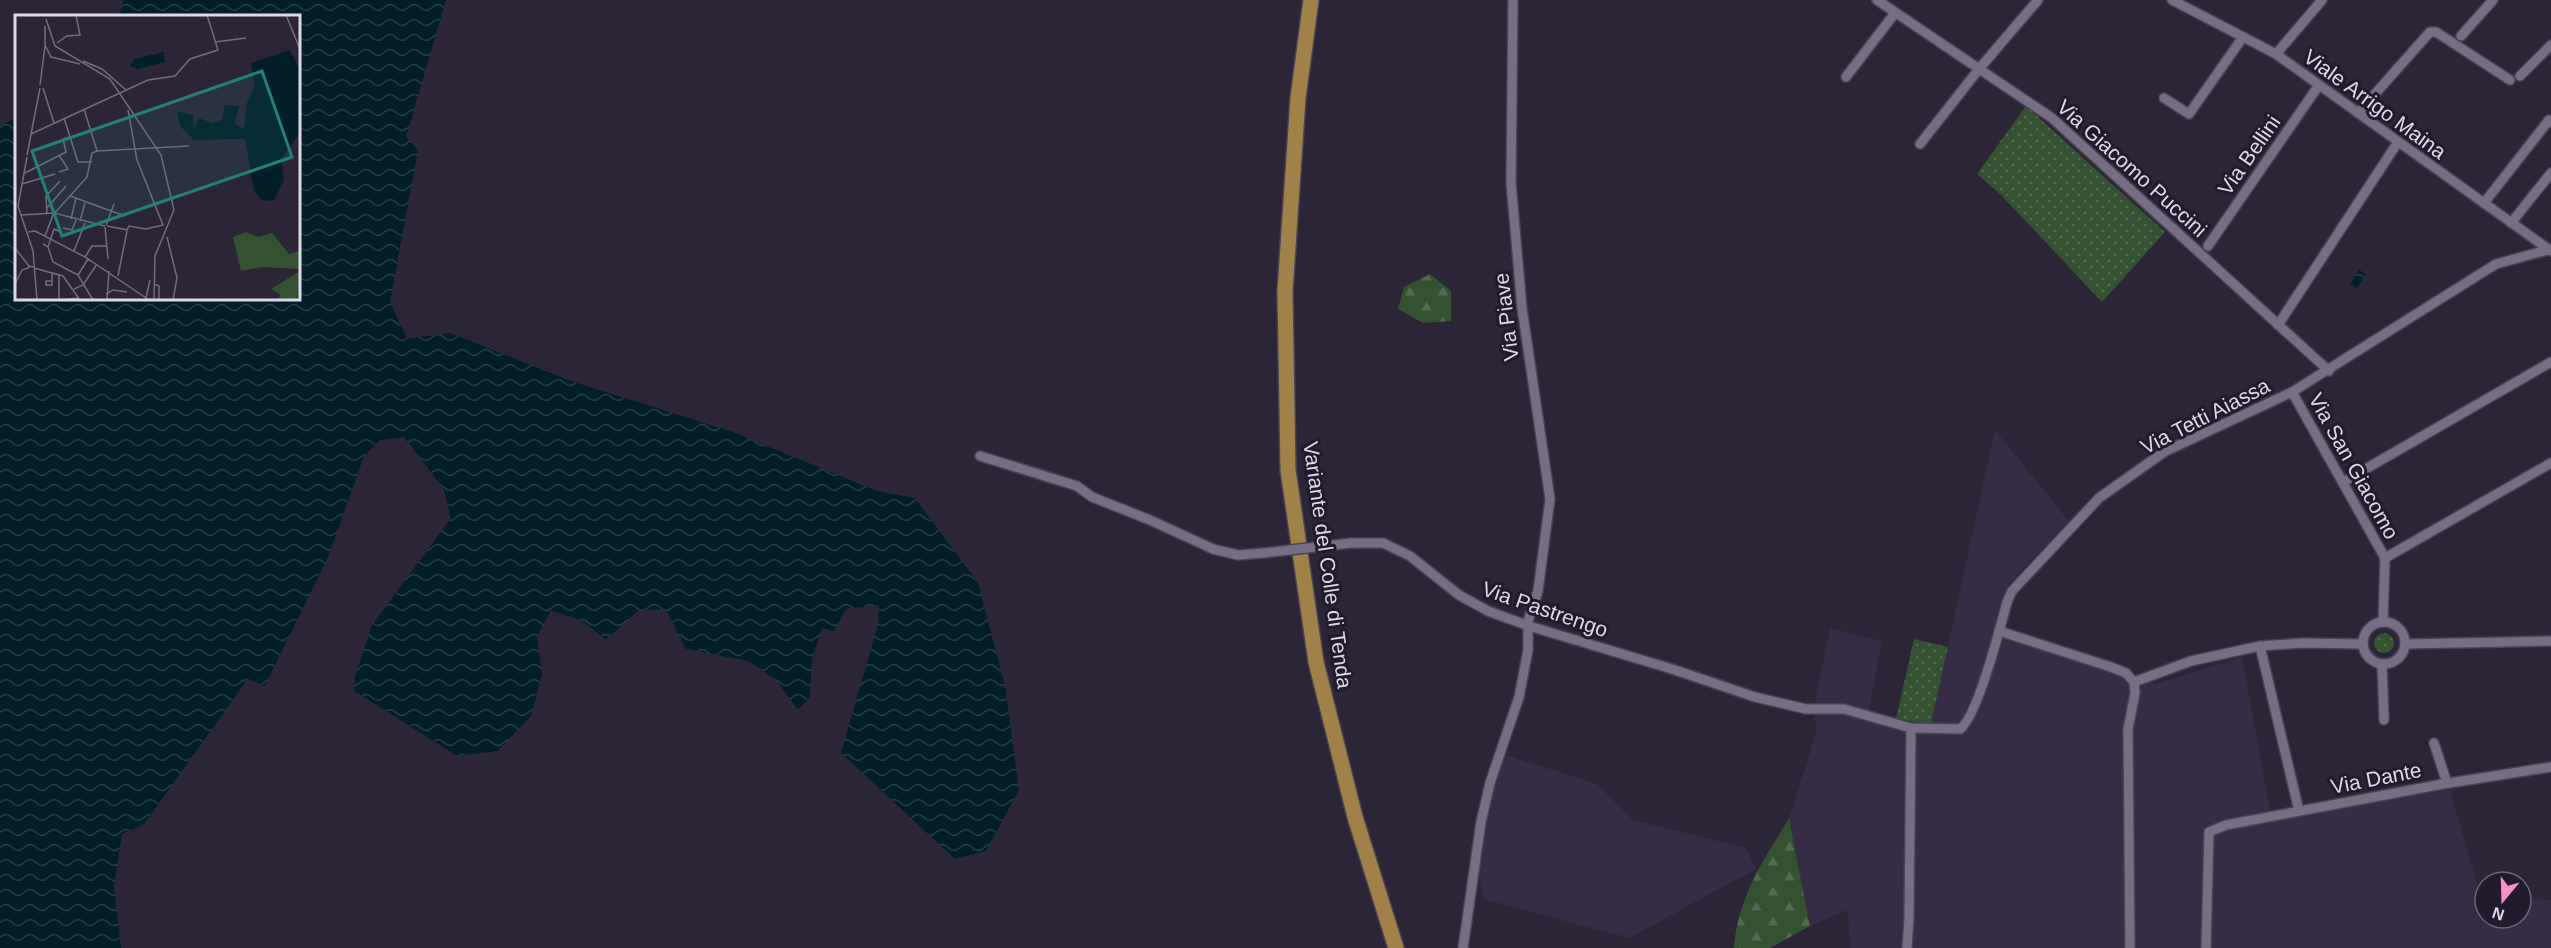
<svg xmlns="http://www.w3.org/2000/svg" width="2551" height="948" font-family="Helvetica,sans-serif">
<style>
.built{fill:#362c45}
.grass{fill:url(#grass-dots)}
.forest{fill:url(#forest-firs)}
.water{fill:url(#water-waves)}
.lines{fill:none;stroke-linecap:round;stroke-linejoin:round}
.minor-casing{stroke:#494253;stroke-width:12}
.primary-casing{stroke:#494253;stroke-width:18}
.minor{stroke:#766e85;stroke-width:9}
.primary{stroke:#a18147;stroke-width:15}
.minor-bridge-casing{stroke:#494253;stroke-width:12;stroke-linecap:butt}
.minor-bridge{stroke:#766e85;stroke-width:9}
.labels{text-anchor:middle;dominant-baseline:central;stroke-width:6;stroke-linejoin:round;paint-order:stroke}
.street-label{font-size:21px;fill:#ded9e6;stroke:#221b2d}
.inset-road{fill:none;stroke:#736d7e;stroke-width:1.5}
.view{fill:#24807a;fill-opacity:0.15;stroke:#24807a;stroke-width:3}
.inset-edge{fill:none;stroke:#ded9e6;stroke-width:3}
</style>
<defs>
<pattern id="grass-dots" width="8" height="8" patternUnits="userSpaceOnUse" patternTransform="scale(1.5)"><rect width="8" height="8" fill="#345232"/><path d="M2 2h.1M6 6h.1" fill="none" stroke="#516a50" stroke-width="1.8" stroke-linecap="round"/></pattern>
<pattern id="forest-firs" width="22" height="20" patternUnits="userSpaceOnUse" patternTransform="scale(1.5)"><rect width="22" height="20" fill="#345232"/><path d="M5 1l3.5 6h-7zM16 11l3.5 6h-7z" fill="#516a50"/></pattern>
<pattern id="water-waves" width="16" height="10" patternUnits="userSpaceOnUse" patternTransform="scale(1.5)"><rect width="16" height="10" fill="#011e29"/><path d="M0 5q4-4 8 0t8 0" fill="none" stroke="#263e48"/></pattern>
</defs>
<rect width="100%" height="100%" fill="#2c2538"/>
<g class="built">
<polygon points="1995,430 2069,521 2009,584 1997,628 2155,684 2242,657 2270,810 2450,790 2480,894 2485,895 2485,918 2521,918 2521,898 2551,900 2551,948 1851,948 1847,910 1810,926 1789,819 1817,730 1813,712 1830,628 1882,641 1869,710 1896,719 1931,724"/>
<polygon points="1506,755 1597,784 1633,820 1746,848 1756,869 1629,938 1483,899 1478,870 1487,803"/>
</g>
<g class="grass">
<polygon points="2026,106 2165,232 2102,302 2001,195 1977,174"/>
<circle cx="2384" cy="643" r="10"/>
<polygon points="1914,639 1948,647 1931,724 1896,719"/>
</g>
<g class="forest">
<polygon points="1430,274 1451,291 1451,321 1423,323 1398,309 1404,287"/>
<path d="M1789,819L1810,926L1770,948H1734C1737,900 1763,859 1789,819Z"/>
</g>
<g class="water">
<polygon points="123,0 446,0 406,137 418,150 390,302 407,339 450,333 571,381 730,431 877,491 915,498 978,583 1005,686 1019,790 986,851 955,859 841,753 878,625 879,605 846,609 834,631 822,628 812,659 810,697 798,710 776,680 748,661 686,649 666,609 638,611 606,640 582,621 551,610 537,637 542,675 531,716 498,751 457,756 354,691 355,676 372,625 451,518 443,488 404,437 380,440 364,456 328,557 265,686 248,679 144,824 122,834 114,886 121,948 0,948 0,126 16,118 16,298 298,298 298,16 119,16"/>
<polygon points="2359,270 2366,274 2357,288 2350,284"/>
</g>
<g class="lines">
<g class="minor-casing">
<g id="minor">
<polyline points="1877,0 2052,118 2329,371"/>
<polyline points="2172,0 2276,54 2551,251"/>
<polyline points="2461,36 2493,0"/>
<polyline points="2276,54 2322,0"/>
<polyline points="2520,76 2551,45"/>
<polyline points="1846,77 1895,13"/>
<polyline points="2164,98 2189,114 2243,37"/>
<polyline points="2358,113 2430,32 2436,32 2510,80"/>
<polyline points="1920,144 1979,69 2038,0"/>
<polyline points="2484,203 2549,120 2551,122"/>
<polyline points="2511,223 2551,173"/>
<polyline points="2208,246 2319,85"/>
<polyline points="2278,325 2398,142"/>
<polyline points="2292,392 2385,558"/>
<polyline points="980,456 1077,486 1092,497 1150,520 1213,549 1238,555 1264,553"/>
<polyline points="2343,482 2551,362"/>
<path d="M1351,543H1383L1410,556L1459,595L1488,611L1529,626L1672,669L1755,697L1806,709H1844L1911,728L1960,729C1977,718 2001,625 2007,602L2012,591L2099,498L2164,452L2292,392L2496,264L2551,249"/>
<polyline points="2385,558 2551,463"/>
<polyline points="2383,622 2385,558"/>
<circle cx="2384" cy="643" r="21"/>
<polyline points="1999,631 2111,667 2126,673 2134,682 2135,693 2128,729 2130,948"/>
<polyline points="2405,644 2551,641"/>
<polyline points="2382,664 2384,720"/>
<polyline points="2134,682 2191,661 2260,646"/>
<polyline points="2434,743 2447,783"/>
<polyline points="2299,811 2260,646 2302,643 2363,644"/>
<polyline points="1463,948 1481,822 1490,783 1519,697 1528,650 1528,621 1538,591 1550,499 1522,308 1511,183 1513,0"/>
<polyline points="1907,948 1909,918 1911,728"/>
<polyline points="2206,948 2209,832 2226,825 2443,784 2551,767"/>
</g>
</g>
<g class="primary-casing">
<polyline id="primary" points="1311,0 1298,98 1285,291 1288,470 1316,662 1355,817 1396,948"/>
</g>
<use href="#minor" class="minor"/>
<use href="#primary" class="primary"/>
<g class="minor-bridge-casing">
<polyline id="minor-bridge" points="1264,553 1351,543"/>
</g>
<use href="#minor-bridge" class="minor-bridge"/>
</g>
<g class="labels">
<g class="street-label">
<text transform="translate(2375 104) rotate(36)">Viale Arrigo Maina</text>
<text transform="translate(2249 155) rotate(-55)">Via Bellini</text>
<text transform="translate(2132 168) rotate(42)">Via Giacomo Puccini</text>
<text transform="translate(1506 317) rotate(-97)">Via Piave</text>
<text transform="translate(2205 416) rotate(-27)">Via Tetti Aiassa</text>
<text transform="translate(2354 466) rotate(61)">Via San Giacomo</text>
<text transform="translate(1328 565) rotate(82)">Variante del Colle di Tenda</text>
<text transform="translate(1545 609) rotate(19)">Via Pastrengo</text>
<text transform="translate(2376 778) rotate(-11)">Via Dante</text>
</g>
</g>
<g transform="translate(15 15)">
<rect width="285" height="285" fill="#2c2538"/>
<path d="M231,217L243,222L257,218L274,239L285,236V254L247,252L226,256L218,222ZM285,256L283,285H262L266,280L256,274Z" fill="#345232"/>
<path d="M275,35L285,56V118L266,144L269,165L259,185L248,186L239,176L230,124L179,125L165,111L162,96L178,100L179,114L183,103L198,108L208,104L209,90L224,91L220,109L229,114L232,88L240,70L236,48ZM149,37L150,47L123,54L115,51L119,44Z" fill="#011e29"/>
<path class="inset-road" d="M271,0L285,34M31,4L40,31L95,64L146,140L159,195L140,241L139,285M30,11V30L36,42L65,49M200,27L231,23M42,28L52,21L65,20L61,0M68,46L87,54L111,75M25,70L30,31M28,73L39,108M69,94L82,136M49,103L63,147H77M16,119L133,65L160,61L175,44L203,35L192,0M82,136L174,131M12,140L25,73M12,142L3,191L18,236L22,285M44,157L53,154L44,140M10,158L51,137L48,124L55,122M7,169L40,159M55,181L110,201M32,193L51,171M32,199L31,181L45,166M6,200L39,198L90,211M56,204L61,183M65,206L70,188M91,210L99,189M92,211L113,215M90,212L93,244M48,213L57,215L61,205M112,215L114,211L131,214L148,210L122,145L113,95M13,217L20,216L70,242L134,285M30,221L38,200L72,162L77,138L82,136M152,222L162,263L158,285M28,229L33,232L39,214L46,217M33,232L38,247L63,260L78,285M0,233L14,251L19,252M59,236L70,208M70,242L77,231H92M19,253L48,261L65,285M63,260L73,244M103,261L112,216M37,266H31V270H37V257M0,269L7,255L15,252M139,269L144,271V285M59,274L68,270L82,249M91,279L98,275L112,277M131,283L135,265M44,285V259M44,285L64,283M92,285L94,256"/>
<path class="view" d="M247,56L277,142L47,221L17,136Z"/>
<rect width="285" height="285" class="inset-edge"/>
</g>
<g transform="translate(2503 900) rotate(199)"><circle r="28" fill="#221b2d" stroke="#6d6777" stroke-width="1.5"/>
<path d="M0-4.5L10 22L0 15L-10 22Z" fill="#f890cc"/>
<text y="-9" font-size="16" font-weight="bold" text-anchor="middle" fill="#ded9e6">N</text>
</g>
</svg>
